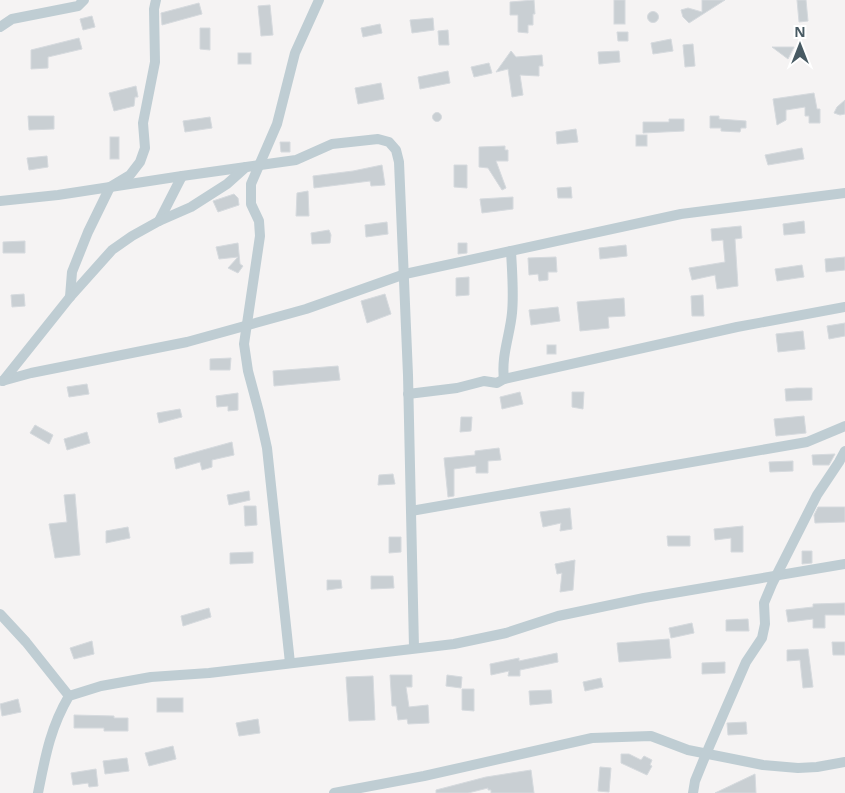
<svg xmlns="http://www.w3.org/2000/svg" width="845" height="793" font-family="'Open Sans',sans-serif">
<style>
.building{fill:#c9cfd3;stroke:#d6dade}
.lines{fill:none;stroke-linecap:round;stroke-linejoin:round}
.minor{stroke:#bfcdd3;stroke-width:10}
</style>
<rect width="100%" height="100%" fill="#f5f3f3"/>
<g class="building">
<polygon points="534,0 535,14 533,14 533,25 528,25 528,33 518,32 518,15 510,15 510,2"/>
<rect x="614" y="0" width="11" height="24"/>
<polygon points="702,0 725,0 689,23 683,17 681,10 688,8 702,12"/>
<polygon points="797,0 806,0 808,21 799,22"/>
<polygon points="199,3 202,14 162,25 161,13"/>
<polygon points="270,5 273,35 261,36 258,6"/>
<circle cx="653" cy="17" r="5.5"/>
<polygon points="92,16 95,27 83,30 80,19"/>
<polygon points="433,18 434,30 412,33 410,20"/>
<polygon points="380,24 382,33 363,37 361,28"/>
<polygon points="200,28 210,28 210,50 200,49"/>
<polygon points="448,30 449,45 439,45 438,31"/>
<polygon points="617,32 628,32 628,41 618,41"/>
<polygon points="79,38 82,49 48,57 48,68 31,69 31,50"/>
<polygon points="671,39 673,51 653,54 651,43"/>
<polygon points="693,44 695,66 685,67 683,45"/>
<polygon points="772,47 794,47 788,59"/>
<polygon points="511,51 516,57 542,55 543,66 539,66 539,76 520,75 523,95 512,97 508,69 496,72"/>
<polygon points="619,51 620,62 599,64 598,52"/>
<rect x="238" y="53" width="13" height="11"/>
<polygon points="489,63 492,73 474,77 471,67"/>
<polygon points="448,71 450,83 420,89 418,77"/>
<polygon points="381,83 384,99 358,104 355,88"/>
<polygon points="136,86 138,97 135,97 134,106 114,111 109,93"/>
<polygon points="814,93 817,109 820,109 820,123 809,123 809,116 805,116 805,107 786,110 786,120 777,125 773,99"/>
<polygon points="845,100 845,114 840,115 834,113 837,107"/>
<circle cx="437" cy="117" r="4.5"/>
<polygon points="28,116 54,116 54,129 29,130"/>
<polygon points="710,116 719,116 719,119 746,121 746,128 741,128 740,132 721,131 721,128 710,128"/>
<polygon points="210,117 212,128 185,132 183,121"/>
<polygon points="669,119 684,119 684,131 643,133 643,122 669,122"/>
<polygon points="576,129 578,142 557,144 556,132"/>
<rect x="636" y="135" width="11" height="11"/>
<rect x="110" y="137" width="9" height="22"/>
<polygon points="280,142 290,142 290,152 281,152"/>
<polygon points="505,146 505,150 508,150 508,161 496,161 506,188 502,190 488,168 479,167 479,147"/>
<polygon points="802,148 804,159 768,165 765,155"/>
<polygon points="47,156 48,167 29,170 27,158"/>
<polygon points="382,165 385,185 371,186 370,181 314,188 313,176 353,171"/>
<polygon points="454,165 467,165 467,188 454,187"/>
<polygon points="571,187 572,198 558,198 557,188"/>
<polygon points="308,191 309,216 296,216 297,193"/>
<polygon points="234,194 238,198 239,205 218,212 213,201"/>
<polygon points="513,197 513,209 482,213 480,199"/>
<polygon points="804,221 805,233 784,235 783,224"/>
<polygon points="387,222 388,234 366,237 365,225"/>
<polygon points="741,226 742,238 735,239 738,286 717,289 715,275 692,280 689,268 725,262 723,240 712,241 711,229"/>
<polygon points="329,230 331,235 330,243 312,244 311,233"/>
<polygon points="25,241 25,253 3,253 3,242"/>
<polygon points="238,243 240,264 243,266 238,273 228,268 238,257 219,259 216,247"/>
<polygon points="458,243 467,243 467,253 458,254"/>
<polygon points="626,245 627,256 600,259 599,248"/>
<polygon points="556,257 557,272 548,272 548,280 539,281 538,274 529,275 528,258"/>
<polygon points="845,257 845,270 826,272 825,259"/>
<polygon points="802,265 804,277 777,281 775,269"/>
<polygon points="469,277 469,295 456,296 456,278"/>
<polygon points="24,294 25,306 12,307 11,295"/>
<polygon points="385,294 391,314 367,323 361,301"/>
<polygon points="703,295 704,316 692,316 691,296"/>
<polygon points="624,298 625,316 608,317 609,328 580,331 577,302"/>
<polygon points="558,307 560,321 531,325 529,310"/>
<polygon points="845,323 845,336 829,339 827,326"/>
<polygon points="803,331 805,349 778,352 776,334"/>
<rect x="547" y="345" width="9" height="9"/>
<polygon points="231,358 230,370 210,370 210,359"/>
<polygon points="338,366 340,380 274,386 273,371"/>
<polygon points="87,384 89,394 69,397 67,387"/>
<polygon points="797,388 812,388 812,400 786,401 785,389"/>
<polygon points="520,392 523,404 502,409 500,397"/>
<polygon points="572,392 584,392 583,409 572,407"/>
<polygon points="238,393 238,410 228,411 228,406 217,407 216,396"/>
<polygon points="180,409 182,417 159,423 157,413"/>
<polygon points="804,416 806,433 776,436 774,419"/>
<polygon points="461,417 472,417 471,431 460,432"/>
<polygon points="35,425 53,435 49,444 30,433"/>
<polygon points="87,432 90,443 67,450 64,439"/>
<polygon points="232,442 234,455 212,460 212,467 202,470 200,462 176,469 174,458"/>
<polygon points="499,448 501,460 488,461 488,473 476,473 476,466 454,469 454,496 448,497 444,458 475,455 475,451"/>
<polygon points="835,454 829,465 813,465 812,455"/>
<polygon points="793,461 793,471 770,472 769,462"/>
<polygon points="393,474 395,484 378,485 379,475"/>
<polygon points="249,491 250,500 229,505 227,495"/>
<polygon points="75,494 80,555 55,558 49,524 67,522 64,495"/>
<polygon points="244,506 256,506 257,525 245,526"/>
<polygon points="818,507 845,507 845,522 815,523 814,515"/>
<polygon points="570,508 572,529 560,531 561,523 543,527 540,512"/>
<polygon points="743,526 743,552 731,552 731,538 715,540 714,529"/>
<polygon points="128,527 130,538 106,543 106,531"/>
<polygon points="667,536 690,536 690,546 668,546"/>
<polygon points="389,537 401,537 401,552 389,553"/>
<polygon points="802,551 812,551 812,563 802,564"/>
<polygon points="253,552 253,563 230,564 230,553"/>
<polygon points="575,560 573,590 560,592 562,573 557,574 555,564"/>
<polygon points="371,576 393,576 394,588 371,589"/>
<polygon points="327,580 341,580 342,588 327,590"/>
<polygon points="845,603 845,615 825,615 825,628 813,628 813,619 788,622 786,610 813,607 813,604"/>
<polygon points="209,608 211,617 183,626 181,616"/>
<polygon points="748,619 749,631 726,631 726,620"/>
<polygon points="692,623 694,633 671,638 669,628"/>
<polygon points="669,639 671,658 619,662 617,643"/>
<polygon points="92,641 94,654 74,659 70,648"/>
<polygon points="832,642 845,642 845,655 833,655"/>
<polygon points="808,649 813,687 803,688 800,660 787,661 787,650"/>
<polygon points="557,653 558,662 520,670 520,676 508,676 509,671 491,675 490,664 519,658 519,661"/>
<polygon points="725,662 725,673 702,674 702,663"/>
<polygon points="390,675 412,675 412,687 406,687 409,707 428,705 429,723 408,724 407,719 398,720 396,706 392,706"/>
<polygon points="447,675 462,677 461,688 446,686"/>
<polygon points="373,676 375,720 349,721 346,677"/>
<polygon points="601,678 603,687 585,691 583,682"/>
<polygon points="462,689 474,689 474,711 462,710"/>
<polygon points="551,690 552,703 530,705 529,691"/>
<rect x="157" y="698" width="26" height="14"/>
<polygon points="18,699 21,712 2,716 0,704"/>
<polygon points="74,715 114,716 114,718 128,718 128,731 104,731 104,728 74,728"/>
<polygon points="258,719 260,733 239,736 236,723"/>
<polygon points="746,722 747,734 728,735 727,723"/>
<polygon points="173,746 176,759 149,766 145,753"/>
<polygon points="621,754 629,754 641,760 644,756 652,760 650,765 652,766 647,775 621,763"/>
<polygon points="127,758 129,771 105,774 103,761"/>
<polygon points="600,767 611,768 609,792 598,791"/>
<polygon points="96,769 98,786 89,787 88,783 73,785 71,773"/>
<polygon points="531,770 534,793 491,793 491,790 488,790 488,788 468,793 436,793 436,790 486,777"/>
<polygon points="755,774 756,793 715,793"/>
</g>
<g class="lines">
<g class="minor">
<polyline points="0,27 12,19 78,6 84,0"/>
<polyline points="0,201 58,195 182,176 296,160 332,144 378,139 389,142 396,150 399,162 408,375 414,648"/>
<polyline points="159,221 182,176"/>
<polyline points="70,297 72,272 88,232 110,187 130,175 140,162 145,148 143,123 155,62 154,9 156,0"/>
<path d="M504,379C501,356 510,335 512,313C514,293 512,271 511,251"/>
<polyline points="2,381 31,373 187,342 306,309 405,274 681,214 845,193"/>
<polyline points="3,381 70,297 112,250 132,236 159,221 191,207 227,184 246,167"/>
<polyline points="408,394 457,388 484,381 497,383 504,379 737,327 845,307"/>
<polyline points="411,511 807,442 845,426"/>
<polyline points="0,614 26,642 69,696"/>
<polyline points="290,663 267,448 259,412 248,371 244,344 260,236 259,221 251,204 251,184 277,124 295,53 319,0"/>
<path d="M38,793C45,758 50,728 69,696L101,686L151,677L209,673L454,644L506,633L558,616L644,598L845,564"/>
<polyline points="334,793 424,776 592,738 651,736 688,750 763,765 798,768 817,767 845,762"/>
<polyline points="693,793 695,781 706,754 746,662 762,638 765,624 764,603 772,584 817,495 839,462 845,451"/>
</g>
</g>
<g transform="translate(800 45)" stroke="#ffffff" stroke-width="4" paint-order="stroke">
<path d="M0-4L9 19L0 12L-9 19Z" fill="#485a63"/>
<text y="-8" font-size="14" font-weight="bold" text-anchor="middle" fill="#485a63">N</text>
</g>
</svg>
